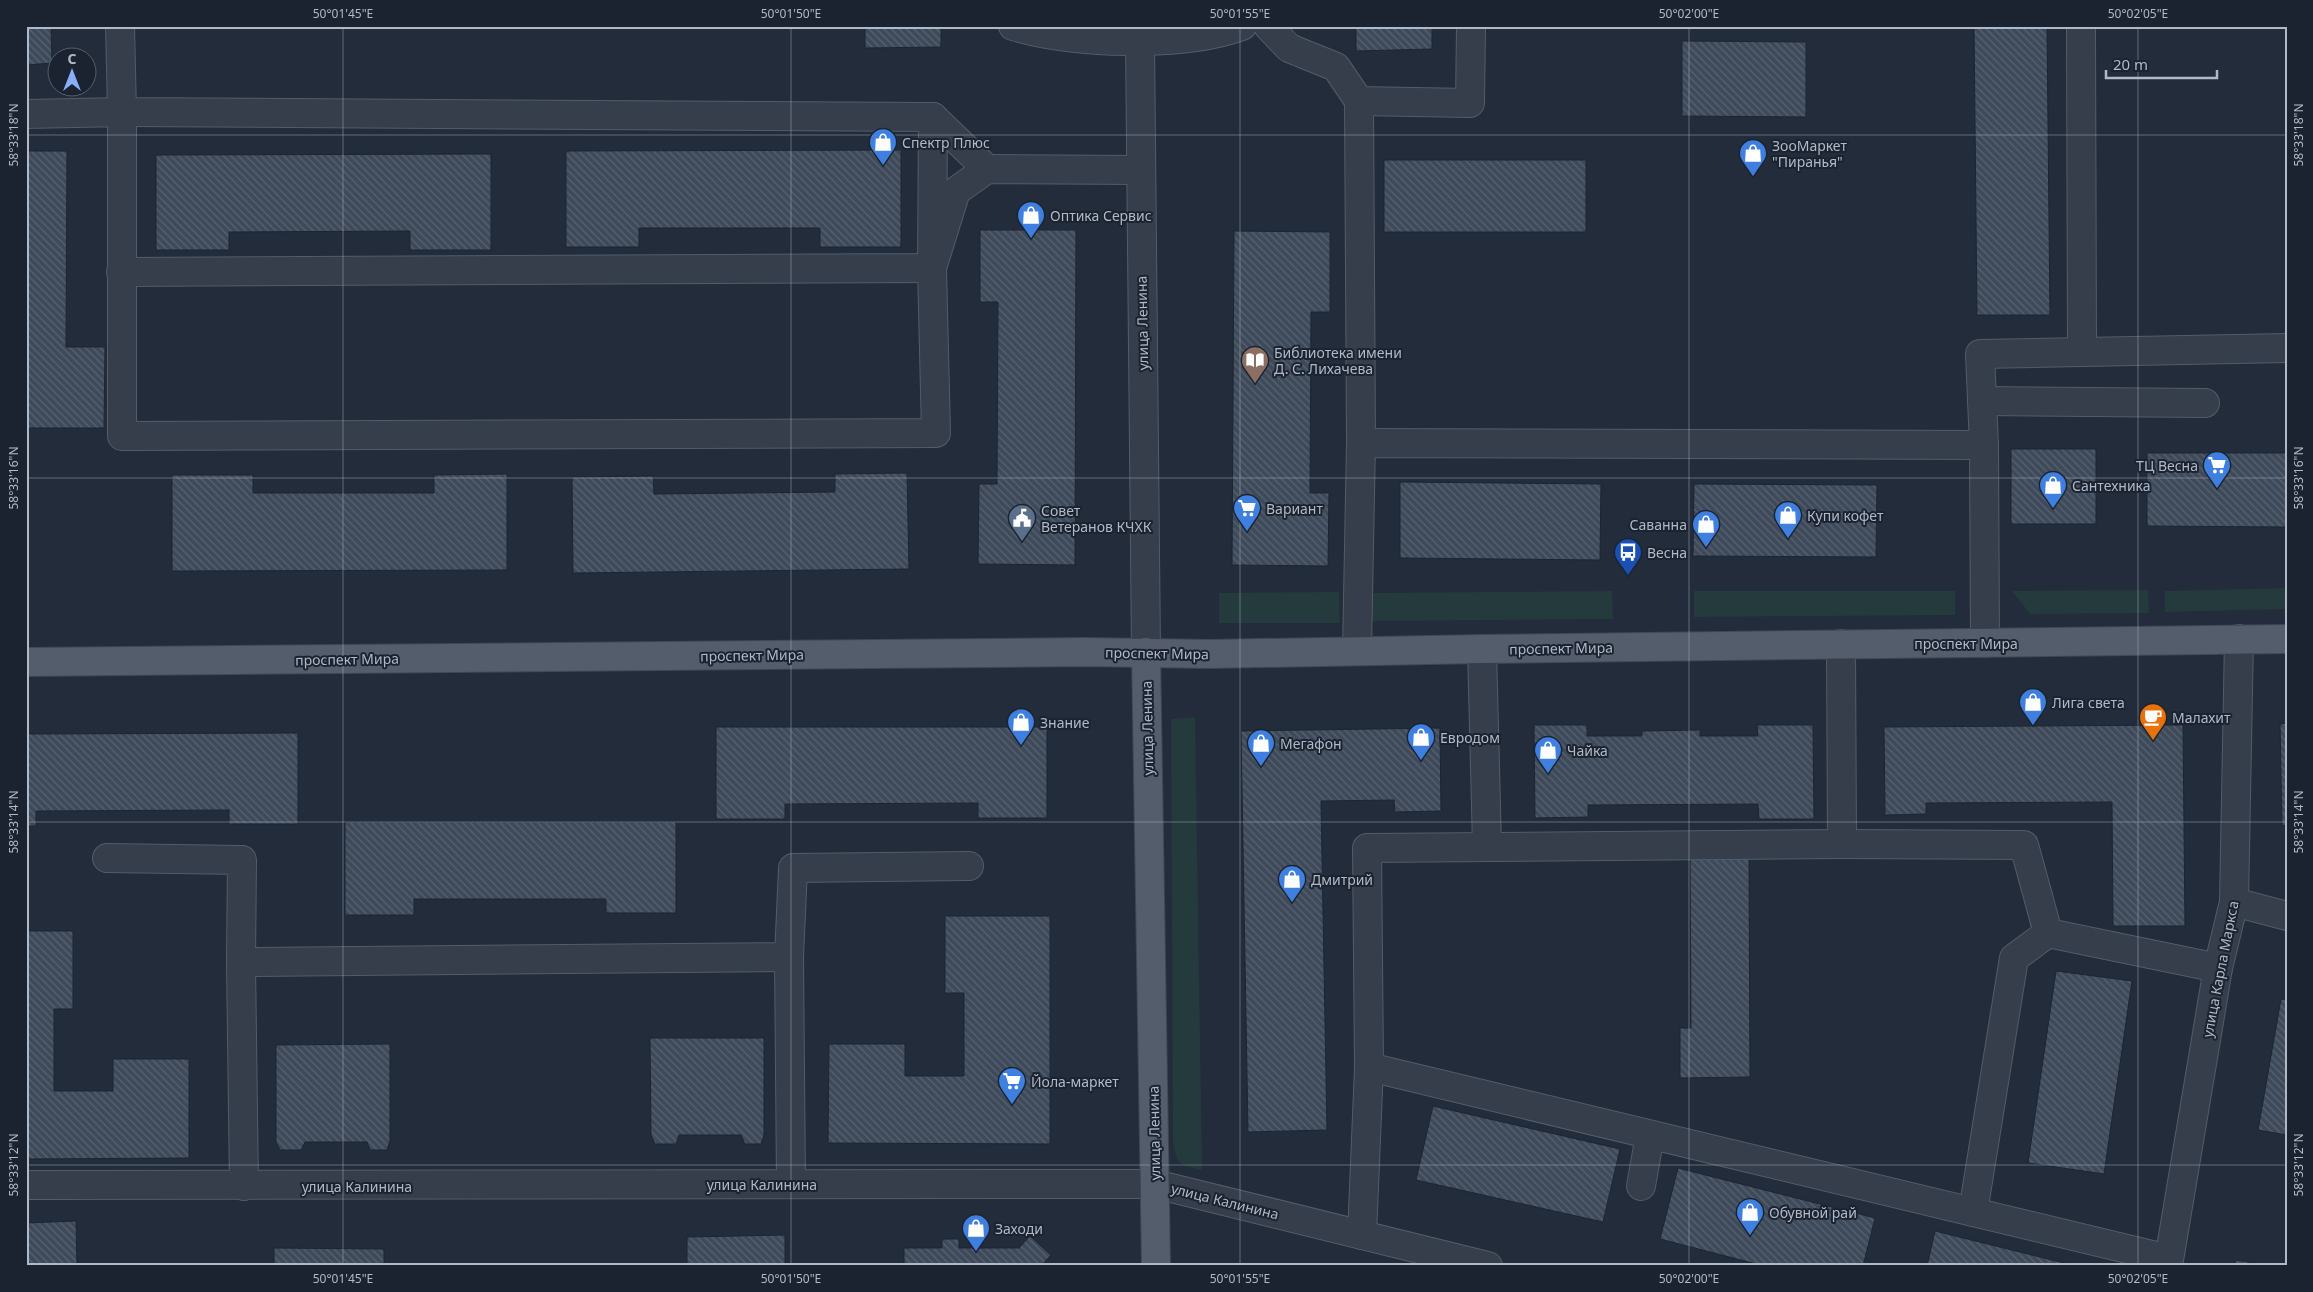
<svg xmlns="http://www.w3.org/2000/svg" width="2313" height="1292" font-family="'Noto Sans',sans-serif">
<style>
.grass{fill:#253a3d}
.building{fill:url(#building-back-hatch);stroke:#1d2532}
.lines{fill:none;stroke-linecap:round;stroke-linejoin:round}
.minor-casing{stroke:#545c69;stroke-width:30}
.major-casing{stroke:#3f4754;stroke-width:30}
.minor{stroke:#363e4b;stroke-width:28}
.major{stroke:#545d6b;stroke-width:28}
.ticks{fill:none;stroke:#b1b9c7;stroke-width:1;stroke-opacity:0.45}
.labels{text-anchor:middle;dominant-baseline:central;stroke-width:4;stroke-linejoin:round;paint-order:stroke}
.poi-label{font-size:14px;fill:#b1b9c7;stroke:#1b2330;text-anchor:start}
.street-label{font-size:14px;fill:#b1b9c7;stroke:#1b2330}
.neatline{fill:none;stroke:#b1b9c7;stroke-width:2}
.ticks-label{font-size:12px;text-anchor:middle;fill:#b1b9c7}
</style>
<defs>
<pattern id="building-back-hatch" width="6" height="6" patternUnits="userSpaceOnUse" patternTransform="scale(1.25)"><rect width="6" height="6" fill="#3e4a5a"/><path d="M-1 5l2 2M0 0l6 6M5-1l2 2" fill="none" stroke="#586270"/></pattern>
</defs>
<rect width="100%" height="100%" fill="#222c3a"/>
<g class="grass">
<polygon points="2287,588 2287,609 2165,612 2165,591"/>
<polygon points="2148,590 2149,613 2030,614 2012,591"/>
<polygon points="1612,591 1613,619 1372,621 1372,593"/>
<polygon points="1694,591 1955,591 1955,615 1694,617"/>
<polygon points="1339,592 1340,623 1219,623 1219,593"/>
<path d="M1195,717L1202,1170C1181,1165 1177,1166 1173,1143L1171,719Z"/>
</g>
<g class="building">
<polygon points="26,26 51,26 52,63 26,65"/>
<polygon points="865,26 941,26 941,47 865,48"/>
<polygon points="1356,26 1432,26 1432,49 1356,51"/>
<polygon points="1974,26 2047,26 2050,315 1977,315"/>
<polygon points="1682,41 1806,42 1806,117 1682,116"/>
<polygon points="901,150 901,247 820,247 820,228 639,228 639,247 566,247 566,151"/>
<polygon points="26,151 67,151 66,347 105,347 104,428 26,428"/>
<polygon points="491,154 491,250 410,250 410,231 229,232 229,250 156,250 156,155"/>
<rect x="1384" y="160" width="202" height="72"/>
<polygon points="980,230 1076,230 1075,565 978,564 979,484 997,484 998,302 980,302"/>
<polygon points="1234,231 1330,232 1330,312 1311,312 1310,493 1329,493 1328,566 1232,565"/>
<rect x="2011" y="449" width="85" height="75"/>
<polygon points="2147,453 2287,453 2287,527 2147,526"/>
<polygon points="907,473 909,569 573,573 572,477 653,476 654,494 835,492 835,474"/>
<polygon points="507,474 507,570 172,571 172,475 253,475 253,493 434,493 434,475"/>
<polygon points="1400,482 1601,484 1600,560 1400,558"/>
<polygon points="1694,484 1877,485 1876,557 1693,556"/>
<polygon points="2287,723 2287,825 2282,826 2280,724"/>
<polygon points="1534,725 1587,725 1587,736 1642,736 1642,731 1700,730 1700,736 1758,736 1757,725 1813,725 1814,819 1759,819 1758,804 1588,805 1588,817 1535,818"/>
<polygon points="2183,725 2185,926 2113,926 2112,802 1926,803 1926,814 1885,815 1884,727"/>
<polygon points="716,727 1047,727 1047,818 978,818 978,803 785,804 785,819 716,819"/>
<polygon points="1440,728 1441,811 1395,812 1394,800 1321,801 1327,1130 1248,1132 1241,731"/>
<polygon points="298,733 298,824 229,824 229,810 36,811 36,826 26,826 26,734"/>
<polygon points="345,822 676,822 676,913 606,913 606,899 414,899 414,915 345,915"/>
<polygon points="1749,852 1750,1077 1680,1078 1680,1028 1691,1028 1690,853"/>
<polygon points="945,916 1050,916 1050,1144 828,1143 829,1044 905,1044 905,1076 964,1076 964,993 945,993"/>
<polygon points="26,931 73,931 73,1009 54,1009 54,1091 113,1091 113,1059 189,1059 189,1158 26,1159"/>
<polygon points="2056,971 2132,981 2104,1174 2028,1163"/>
<polygon points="2281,999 2287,1000 2287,1135 2258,1130"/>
<polygon points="650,1038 764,1038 764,1135 761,1144 745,1144 741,1135 679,1135 676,1144 655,1144 651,1135"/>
<polygon points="390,1044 390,1141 387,1150 370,1150 367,1142 305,1142 301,1150 280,1150 276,1142 276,1045"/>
<polygon points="1433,1106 1620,1149 1603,1222 1416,1180"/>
<polygon points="1678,1168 1875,1218 1863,1266 1764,1266 1660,1239"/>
<polygon points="76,1221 77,1266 26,1266 26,1223"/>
<polygon points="1935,1231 2076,1266 1927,1266"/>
<polygon points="785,1235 785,1266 687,1266 687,1237"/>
<polygon points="1030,1236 1051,1255 1041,1266 904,1266 904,1248 942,1248 942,1239 959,1239 959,1248 1019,1248"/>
<polygon points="274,1248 384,1249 384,1266 274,1266"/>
<polygon points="2236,1260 2272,1266 2235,1266"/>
</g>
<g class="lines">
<g class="minor-casing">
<g id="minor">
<polyline points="120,26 122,112 933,117"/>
<path d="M1013,26C1073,44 1183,48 1242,26"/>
<polyline points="1268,26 1289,48 1336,67 1359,101 1470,103 1471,26"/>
<polyline points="2081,26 2082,352"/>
<polyline points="1140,41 1146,652"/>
<polyline points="1359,101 1361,443"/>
<polyline points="26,114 122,112 122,436 936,433 932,268 933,117 987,169"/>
<polyline points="121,272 932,268 956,191 987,169 1140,170"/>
<polyline points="1982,401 2205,403"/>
<polyline points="1984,445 1980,354 2287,348"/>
<polyline points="1841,644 1842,844"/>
<polyline points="1482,649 1487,846"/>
<polyline points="1357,651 1361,443 1984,445 1985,643"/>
<polyline points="107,858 242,860 241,962 789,957 793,868 969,866"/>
<polyline points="2234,902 2287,916"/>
<polyline points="789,957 791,1184"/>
<polyline points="241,962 244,1186"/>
<polyline points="1369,1067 2169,1259"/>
<polyline points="26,1185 1155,1184 1488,1266"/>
<polyline points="1641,1186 1650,1135"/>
<polyline points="1973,1212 2014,958 2048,933 2218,968"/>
<polyline points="1362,1235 1369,1067 1367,848 1842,844 2024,845 2048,933"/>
<polyline points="2168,1266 2218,968 2234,902 2239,639"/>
</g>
</g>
<g class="major-casing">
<g id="major">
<polyline points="1146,652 1156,1266"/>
<polyline points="26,662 1085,652 1210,654 1482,649 2287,639"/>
</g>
</g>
<use href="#minor" class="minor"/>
<use href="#major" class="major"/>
</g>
<path class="ticks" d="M343,26V1266M791,26V1266M1240,26V1266M1689,26V1266M2138,26V1266M26,135H2287M26,478H2287M26,822H2287M26,1165H2287"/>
<defs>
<g id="shop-pin" transform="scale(1.4375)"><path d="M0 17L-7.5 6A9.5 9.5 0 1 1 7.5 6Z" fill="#3f7fe0" stroke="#1b2330"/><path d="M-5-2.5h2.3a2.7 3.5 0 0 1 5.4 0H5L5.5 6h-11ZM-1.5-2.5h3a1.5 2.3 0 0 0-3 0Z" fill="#fff"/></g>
<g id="library-pin" transform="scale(1.4375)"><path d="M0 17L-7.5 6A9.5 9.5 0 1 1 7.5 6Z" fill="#8d6e63" stroke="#1b2330"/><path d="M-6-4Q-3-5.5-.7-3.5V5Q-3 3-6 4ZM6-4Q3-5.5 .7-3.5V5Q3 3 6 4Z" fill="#fff"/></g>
<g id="supermarket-pin" transform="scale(1.4375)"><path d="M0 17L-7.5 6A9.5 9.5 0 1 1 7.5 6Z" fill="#3f7fe0" stroke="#1b2330"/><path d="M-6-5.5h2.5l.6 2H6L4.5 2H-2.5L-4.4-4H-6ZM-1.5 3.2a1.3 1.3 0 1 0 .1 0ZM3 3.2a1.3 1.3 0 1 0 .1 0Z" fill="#fff"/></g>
<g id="civic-pin" transform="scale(1.4375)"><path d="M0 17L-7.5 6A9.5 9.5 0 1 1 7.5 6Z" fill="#5c6f8a" stroke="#1b2330"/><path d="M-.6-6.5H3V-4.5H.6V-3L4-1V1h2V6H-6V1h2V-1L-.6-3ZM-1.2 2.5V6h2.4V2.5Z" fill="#fff"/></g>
<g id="bus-pin" transform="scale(1.4375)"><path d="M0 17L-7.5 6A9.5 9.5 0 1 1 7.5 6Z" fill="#1a4fb4" stroke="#1b2330"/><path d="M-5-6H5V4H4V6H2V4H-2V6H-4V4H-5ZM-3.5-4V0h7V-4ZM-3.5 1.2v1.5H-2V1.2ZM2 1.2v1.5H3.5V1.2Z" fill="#fff"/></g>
<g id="cafe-pin" transform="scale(1.4375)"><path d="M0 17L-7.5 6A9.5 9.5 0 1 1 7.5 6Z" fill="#e8710a" stroke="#1b2330"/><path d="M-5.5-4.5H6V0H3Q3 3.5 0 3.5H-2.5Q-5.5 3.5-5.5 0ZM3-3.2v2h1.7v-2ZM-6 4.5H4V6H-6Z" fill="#fff"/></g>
</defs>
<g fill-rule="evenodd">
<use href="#shop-pin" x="883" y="142"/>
<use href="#shop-pin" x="1753" y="153"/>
<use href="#shop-pin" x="1031" y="215"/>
<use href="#library-pin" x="1255" y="360"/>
<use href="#supermarket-pin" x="2217" y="465"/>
<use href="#shop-pin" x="2053" y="485"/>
<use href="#supermarket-pin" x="1247" y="508"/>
<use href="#shop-pin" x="1788" y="515"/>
<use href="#civic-pin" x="1022" y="518"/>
<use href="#shop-pin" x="1706" y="524"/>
<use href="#bus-pin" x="1628" y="552"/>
<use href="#shop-pin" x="2033" y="702"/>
<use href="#cafe-pin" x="2153" y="717"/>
<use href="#shop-pin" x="1021" y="722"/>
<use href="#shop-pin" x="1421" y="737"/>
<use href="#shop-pin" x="1261" y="743"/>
<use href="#shop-pin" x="1548" y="750"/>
<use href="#shop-pin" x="1292" y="879"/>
<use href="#supermarket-pin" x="1012" y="1081"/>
<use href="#shop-pin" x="1750" y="1212"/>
<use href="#shop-pin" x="976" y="1228"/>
</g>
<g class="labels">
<g class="poi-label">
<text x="902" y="142">Спектр Плюс</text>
<text x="1772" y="145">ЗооМаркет<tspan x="1772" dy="16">"Пиранья"</tspan></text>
<text x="1050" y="215">Оптика Сервис</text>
<text x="1274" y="352">Библиотека имени<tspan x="1274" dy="16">Д. С. Лихачева</tspan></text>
<text x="2198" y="465" text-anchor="end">ТЦ Весна</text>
<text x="2072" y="485">Сантехника</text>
<text x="1266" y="508">Вариант</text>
<text x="1041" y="510">Совет<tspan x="1041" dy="16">Ветеранов КЧХК</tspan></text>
<text x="1807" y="515">Купи кофет</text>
<text x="1687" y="524" text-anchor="end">Саванна</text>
<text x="1647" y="552">Весна</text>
<text x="2052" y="702">Лига света</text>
<text x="2172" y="717">Малахит</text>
<text x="1040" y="722">Знание</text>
<text x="1440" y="737">Евродом</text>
<text x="1280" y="743">Мегафон</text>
<text x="1567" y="750">Чайка</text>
<text x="1311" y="879">Дмитрий</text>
<text x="1031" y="1081">Йола-маркет</text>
<text x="1769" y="1212">Обувной рай</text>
<text x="995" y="1228">Заходи</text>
</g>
<g class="street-label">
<text transform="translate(1142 323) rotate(-91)">улица Ленина</text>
<text x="1966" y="643">проспект Мира</text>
<text transform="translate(1561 648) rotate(-1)">проспект Мира</text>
<text transform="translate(1157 653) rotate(1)">проспект Мира</text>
<text transform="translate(752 655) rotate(-1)">проспект Мира</text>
<text transform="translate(347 659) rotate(-1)">проспект Мира</text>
<text transform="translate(1147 728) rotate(-91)">улица Ленина</text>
<text transform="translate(2220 969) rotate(-79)">улица Карла Маркса</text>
<text transform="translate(1154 1133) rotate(-91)">улица Ленина</text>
<text x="762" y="1184">улица Калинина</text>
<text x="357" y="1186">улица Калинина</text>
<text transform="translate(1225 1201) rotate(14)">улица Калинина</text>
</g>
</g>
<rect width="2313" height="1292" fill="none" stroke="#1b2330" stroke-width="55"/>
<g transform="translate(72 72)"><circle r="24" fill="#1b2330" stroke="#575f6c"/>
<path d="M0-4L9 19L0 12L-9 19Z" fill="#86aff7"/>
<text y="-8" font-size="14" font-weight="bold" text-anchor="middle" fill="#b1b9c7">С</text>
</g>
<path d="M2106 70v8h111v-8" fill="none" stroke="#b1b9c7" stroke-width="2.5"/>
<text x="2113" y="70" font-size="15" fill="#b1b9c7" stroke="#1b2330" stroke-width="4" paint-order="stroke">20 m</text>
<rect x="28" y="28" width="2258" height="1236" class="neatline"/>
<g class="ticks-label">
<text x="343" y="18">50°01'45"E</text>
<text x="791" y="18">50°01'50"E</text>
<text x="1240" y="18">50°01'55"E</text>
<text x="1689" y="18">50°02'00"E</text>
<text x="2138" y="18">50°02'05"E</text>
<text transform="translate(14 135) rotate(-90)" y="4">58°33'18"N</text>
<text transform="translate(2299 135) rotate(-90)" y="4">58°33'18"N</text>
<text transform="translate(14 478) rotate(-90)" y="4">58°33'16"N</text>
<text transform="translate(2299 478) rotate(-90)" y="4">58°33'16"N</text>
<text transform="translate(14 822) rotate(-90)" y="4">58°33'14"N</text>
<text transform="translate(2299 822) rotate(-90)" y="4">58°33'14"N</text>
<text transform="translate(14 1165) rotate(-90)" y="4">58°33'12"N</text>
<text transform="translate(2299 1165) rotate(-90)" y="4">58°33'12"N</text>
<text x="343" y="1283">50°01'45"E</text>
<text x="791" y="1283">50°01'50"E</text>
<text x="1240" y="1283">50°01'55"E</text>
<text x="1689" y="1283">50°02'00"E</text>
<text x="2138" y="1283">50°02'05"E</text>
</g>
</svg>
